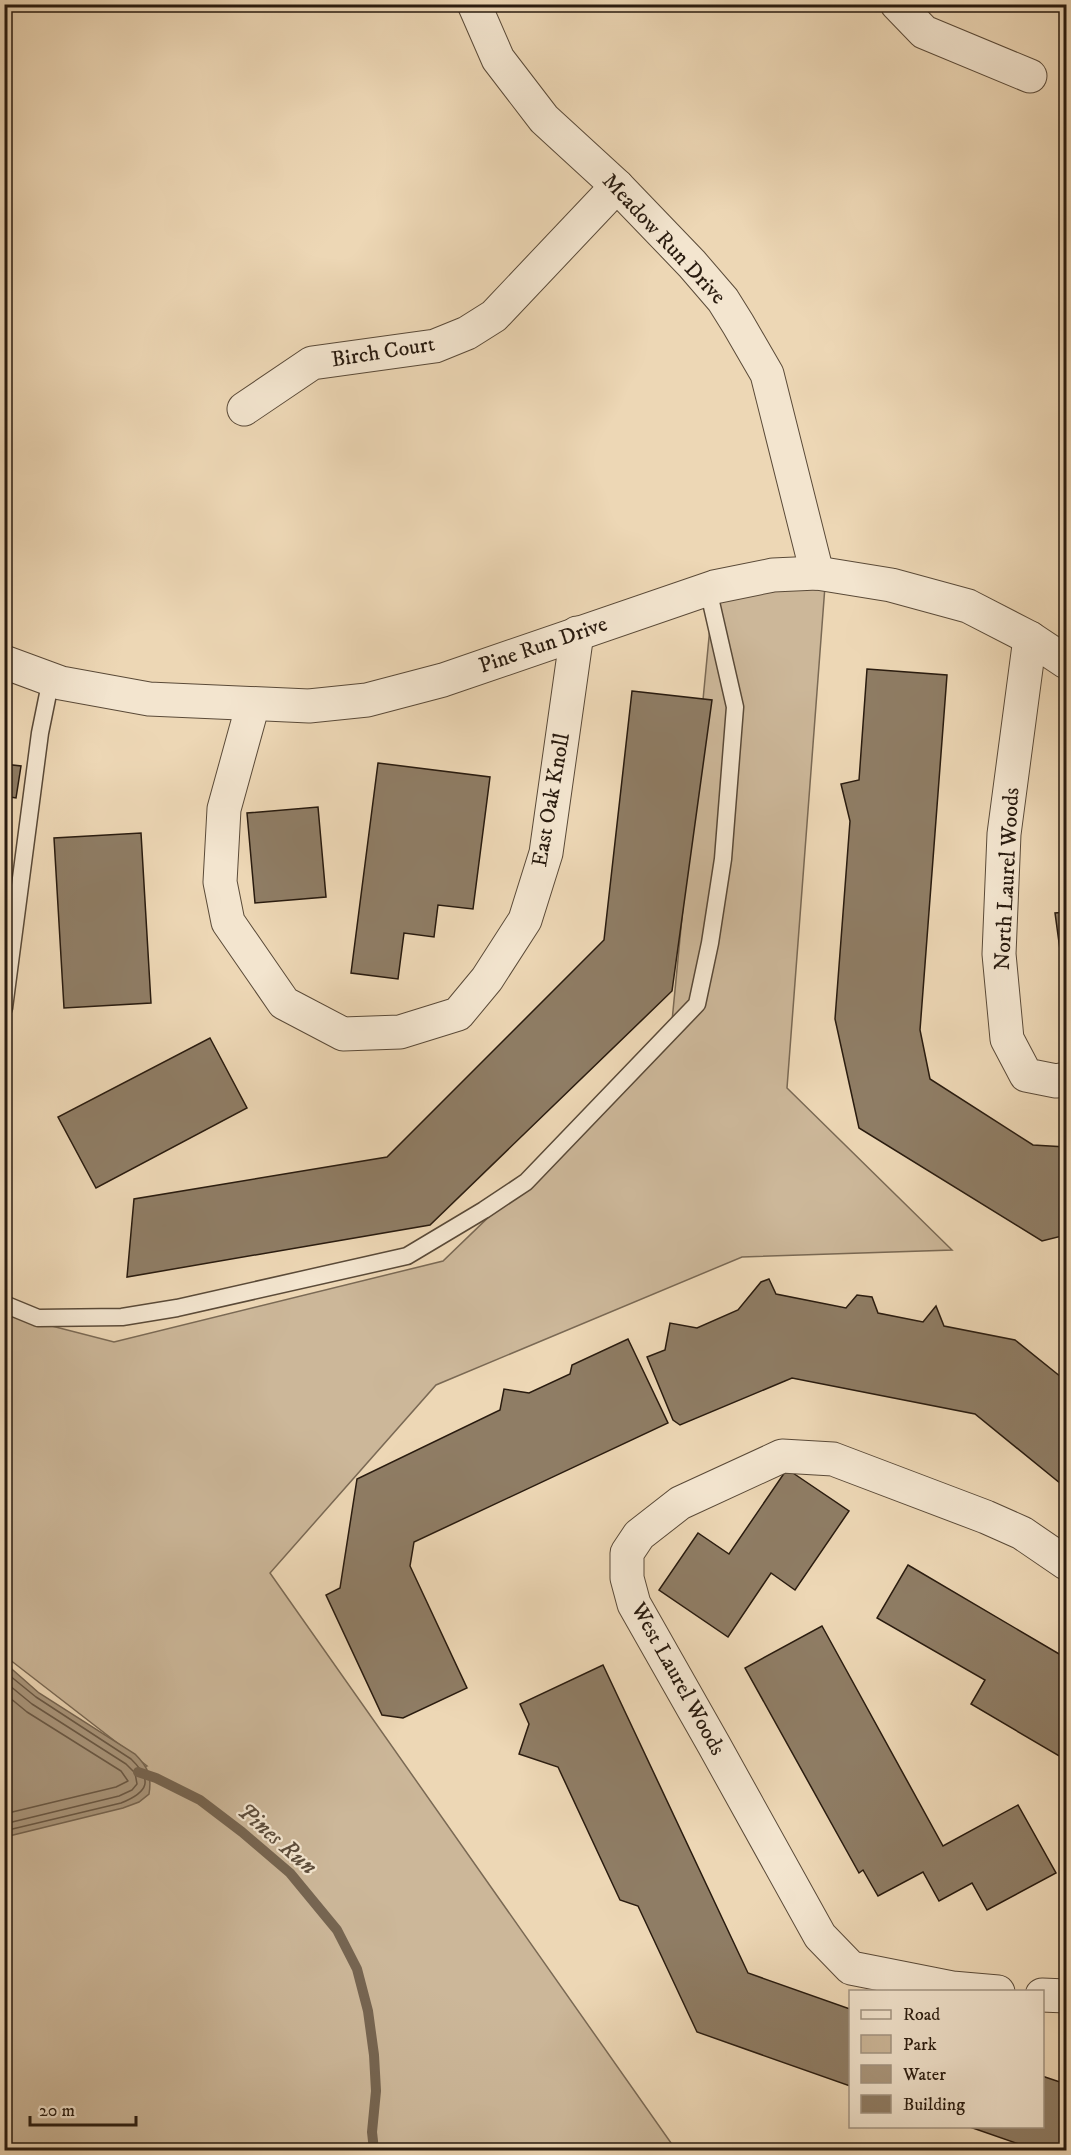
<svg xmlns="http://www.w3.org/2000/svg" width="1071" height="2155" font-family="'IM FELL DW Pica',serif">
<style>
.green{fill:#ccb799;stroke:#7a6954;stroke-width:1.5}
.water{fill:#aa977d;stroke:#766551;stroke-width:1.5}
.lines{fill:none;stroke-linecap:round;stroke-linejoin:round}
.shore{stroke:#6a5946;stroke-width:1.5}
.stream{stroke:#766551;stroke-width:10}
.building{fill:#8f7d65;stroke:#291b0f;stroke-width:1.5}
.lane-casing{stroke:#5a4a38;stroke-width:19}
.street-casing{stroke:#5a4a38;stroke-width:35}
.lane{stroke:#f3e5cf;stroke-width:16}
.street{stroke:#f3e5cf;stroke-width:33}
.labels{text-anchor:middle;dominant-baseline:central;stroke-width:4.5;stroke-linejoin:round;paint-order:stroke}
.street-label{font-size:22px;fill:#291b0f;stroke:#f3e5cf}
.water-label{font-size:24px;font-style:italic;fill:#5d4d3b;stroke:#f3e5cf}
</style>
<rect width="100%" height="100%" fill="#edd7b5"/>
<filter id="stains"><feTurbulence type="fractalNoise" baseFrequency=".00333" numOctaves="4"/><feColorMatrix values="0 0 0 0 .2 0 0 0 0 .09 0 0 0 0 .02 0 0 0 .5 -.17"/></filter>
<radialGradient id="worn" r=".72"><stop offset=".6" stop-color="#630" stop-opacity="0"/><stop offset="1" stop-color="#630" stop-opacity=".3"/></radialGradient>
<polygon class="green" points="825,586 787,1088 952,1250 742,1257 436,1385 270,1573 676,2150 5,2150 5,1810 147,1766 5,1656 5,1314 114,1342 443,1261 670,1042 713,596"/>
<path class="water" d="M5,1663L39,1693L135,1754C148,1767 152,1776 149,1794L139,1802L123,1808L5,1837Z"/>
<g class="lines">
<g class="shore">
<path d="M4,1671L36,1697L131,1759C153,1780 149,1792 121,1803L4,1831"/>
<polyline points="4,1681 32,1704 126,1764 135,1773 137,1784 132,1790 119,1796 4,1824"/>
<polyline points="4,1693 27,1712 121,1771 128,1781 116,1787 4,1814"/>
</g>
<polyline class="stream" points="138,1772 156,1778 200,1800 242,1832 290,1873 337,1930 357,1969 368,2011 374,2055 376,2091 372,2132 374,2150"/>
</g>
<g class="building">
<polygon points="867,669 947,675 920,1030 930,1079 1033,1145 1066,1147 1066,1235 1042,1241 859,1128 835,1019 850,821 841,784 859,780"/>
<polygon points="632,691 712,700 672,991 430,1225 127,1277 134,1199 387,1157 604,940"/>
<polygon points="378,763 490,777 473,909 438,905 434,937 404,933 398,979 351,973"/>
<polygon points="4,764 21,766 16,798 4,796"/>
<polygon points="318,807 326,897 255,903 247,813"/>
<polygon points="141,833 151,1003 64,1008 54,838"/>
<polygon points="1066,912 1066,994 1055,913"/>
<polygon points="210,1038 247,1108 96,1188 58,1117"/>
<polygon points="769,1279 776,1294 846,1308 857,1295 872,1297 878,1313 923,1322 936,1306 944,1326 1015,1340 1066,1381 1066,1488 975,1414 792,1378 680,1425 673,1420 647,1357 665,1350 670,1323 697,1328 738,1310 761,1282"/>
<polygon points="628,1339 668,1423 414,1542 410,1566 467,1688 403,1718 382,1715 326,1595 340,1588 357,1479 500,1410 504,1389 529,1393 570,1374 572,1365"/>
<polygon points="787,1469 849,1511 795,1590 771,1573 728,1637 659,1590 698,1533 729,1554"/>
<polygon points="908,1565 1066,1658 1066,1760 971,1704 985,1680 877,1618"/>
<polygon points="822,1626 943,1846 1018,1805 1056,1873 987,1910 972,1883 939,1901 923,1872 878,1896 863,1870 859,1873 745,1668"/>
<polygon points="603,1665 748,1973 850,2009 850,2086 697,2032 638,1906 620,1900 558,1767 519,1754 529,1724 520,1704"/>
<polygon points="1042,2076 1066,2084 1066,2150 1036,2150 967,2126 1042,2126"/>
</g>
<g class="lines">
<g class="lane-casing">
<g id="lane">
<polyline points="4,1008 40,733 51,679"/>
<polyline points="4,1304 38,1318 122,1317 177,1308 407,1256 484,1210 526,1182 697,1004 710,943 723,859 735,707 708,589"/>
</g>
</g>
<g class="street-casing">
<g id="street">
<polyline points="474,4 498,59 544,119 617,186 692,264 723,300 738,324 767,374 817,573"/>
<polyline points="897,4 924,32 1030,76"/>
<polyline points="244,409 312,363 435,346 467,333 494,316 617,186"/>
<polyline points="1030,638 1004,834 999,954 1007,1039 1026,1075 1056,1081 1066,1079"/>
<polyline points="4,662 61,683 149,699 309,706 367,700 443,680 714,587 773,575 817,573 891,585 968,606 1030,638 1066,662"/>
<polyline points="253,704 224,809 220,882 228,922 284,1003 343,1034 400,1032 458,1014 487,979 525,920 546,853 577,633"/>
<polyline points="998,1992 952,1988 851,1968 820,1936 714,1745 634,1604 627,1578 627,1553 639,1535 680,1503 782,1456 833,1459 986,1517 1022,1533 1066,1563"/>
<polyline points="1042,1995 1066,1996"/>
</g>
</g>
<use href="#lane" class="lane"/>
<use href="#street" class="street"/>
</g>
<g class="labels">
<g class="street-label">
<text transform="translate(664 239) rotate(47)">Meadow Run Drive</text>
<text transform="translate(383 352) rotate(-9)">Birch Court</text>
<text transform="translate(543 645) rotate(-19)">Pine Run Drive</text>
<text transform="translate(551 800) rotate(-80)">East Oak Knoll</text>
<text transform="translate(1007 879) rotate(-87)">North Laurel Woods</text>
<text transform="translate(678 1679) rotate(61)">West Laurel Woods</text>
</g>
<g class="water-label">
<text transform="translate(277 1839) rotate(41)">Pines Run</text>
</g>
</g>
<rect width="1071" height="2155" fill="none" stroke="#edd7b5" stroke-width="24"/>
<rect x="6" y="6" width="1059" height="2143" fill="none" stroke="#291b0f" stroke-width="3"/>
<rect x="12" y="12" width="1047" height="2131" fill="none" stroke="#291b0f" stroke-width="1.5"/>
<rect x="849" y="1990" width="195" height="138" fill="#f3e5cf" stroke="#a29482" stroke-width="1.5"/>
<rect x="861" y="2010" width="30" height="9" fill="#f3e5cf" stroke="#a29482" stroke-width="1.5"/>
<text x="903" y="2020" font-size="18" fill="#291b0f">Road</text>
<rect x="861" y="2035" width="30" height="18" fill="#ccb799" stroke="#a29482" stroke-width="1.5"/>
<text x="903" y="2050" font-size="18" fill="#291b0f">Park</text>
<rect x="861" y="2065" width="30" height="18" fill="#aa977d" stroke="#a29482" stroke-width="1.5"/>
<text x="903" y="2080" font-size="18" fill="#291b0f">Water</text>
<rect x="861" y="2095" width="30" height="18" fill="#8f7d65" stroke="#a29482" stroke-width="1.5"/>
<text x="903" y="2110" font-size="18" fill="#291b0f">Building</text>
<path d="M30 2116v9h106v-9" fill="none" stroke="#291b0f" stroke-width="3"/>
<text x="39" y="2116" font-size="18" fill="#291b0f" stroke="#f3e5cf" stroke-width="4.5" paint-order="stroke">20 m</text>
<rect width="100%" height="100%" filter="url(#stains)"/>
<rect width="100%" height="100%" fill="url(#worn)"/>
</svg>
